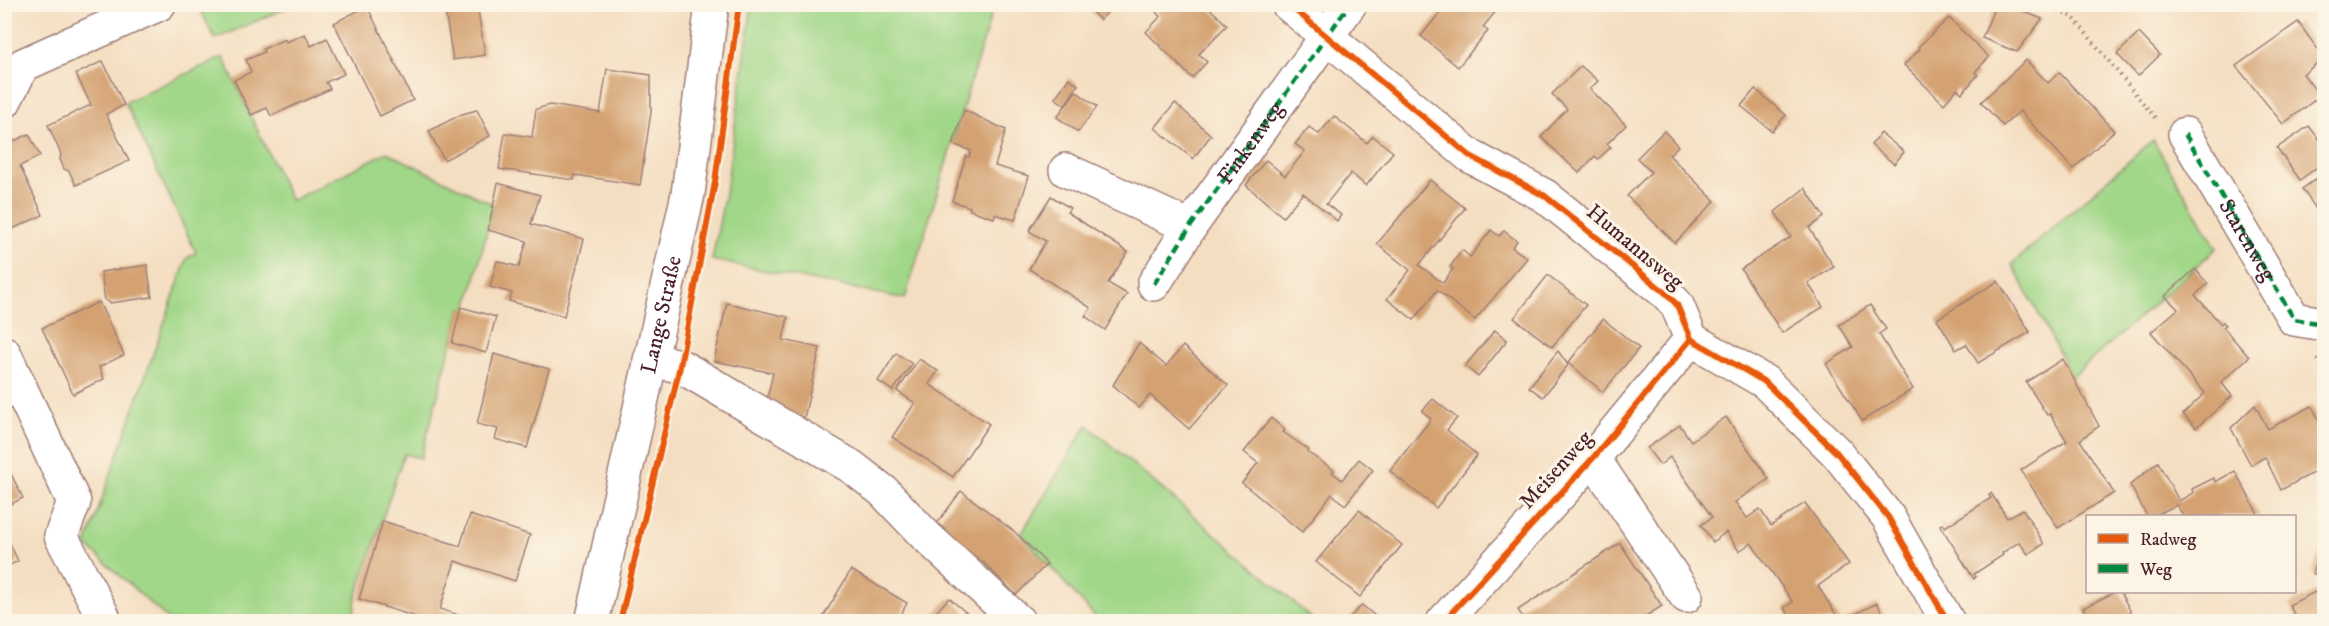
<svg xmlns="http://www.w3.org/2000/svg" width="2329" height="626" font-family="'IM FELL DW Pica',serif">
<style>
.green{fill:#a1d788;stroke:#767b5a;stroke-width:1.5}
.building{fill:#d4a272}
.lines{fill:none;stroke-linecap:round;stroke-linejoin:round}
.minor-casing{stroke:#9f7e76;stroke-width:36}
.major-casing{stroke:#9f7e76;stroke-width:36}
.path{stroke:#9f7e76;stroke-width:4;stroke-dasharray:1.5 4.5;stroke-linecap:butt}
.minor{stroke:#fff;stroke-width:33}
.major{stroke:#fff;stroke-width:33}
.quiet{stroke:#00873e;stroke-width:4.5;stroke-dasharray:9 4.5;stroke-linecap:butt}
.cycleway-casing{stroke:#fcf5e5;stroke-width:10}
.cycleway{stroke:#e8590c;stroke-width:6}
.labels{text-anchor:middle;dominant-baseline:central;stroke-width:6;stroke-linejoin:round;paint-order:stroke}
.street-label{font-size:22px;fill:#4a1f2b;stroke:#fcf5e5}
</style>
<rect width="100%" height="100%" fill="#fcf5e5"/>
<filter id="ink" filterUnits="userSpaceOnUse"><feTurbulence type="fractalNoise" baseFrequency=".0167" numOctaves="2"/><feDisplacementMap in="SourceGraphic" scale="12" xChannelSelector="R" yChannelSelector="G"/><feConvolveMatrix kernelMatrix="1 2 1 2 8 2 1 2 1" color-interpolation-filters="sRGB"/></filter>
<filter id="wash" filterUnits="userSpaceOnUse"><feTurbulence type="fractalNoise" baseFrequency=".008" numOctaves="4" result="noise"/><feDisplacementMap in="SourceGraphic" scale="24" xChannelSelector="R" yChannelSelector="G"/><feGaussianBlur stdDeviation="1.35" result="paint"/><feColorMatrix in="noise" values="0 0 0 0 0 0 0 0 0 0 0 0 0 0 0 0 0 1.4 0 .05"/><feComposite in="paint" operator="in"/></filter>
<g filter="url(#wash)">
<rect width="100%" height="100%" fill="#f4dec1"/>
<g class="green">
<polygon points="198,5 293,5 215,39"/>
<polygon points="752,5 994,5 905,299 712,260 727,183"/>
<polygon points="223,57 291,201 387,152 494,205 467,309 461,308 421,458 404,454 356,598 353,621 170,621 86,545 187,258 196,253 125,102"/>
<polygon points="2153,140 2217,248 2072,377 2012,264"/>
<polygon points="1087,425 1278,588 1314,621 1099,621 1021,534"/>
</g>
<g id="blocks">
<g class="building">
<polygon points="444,4 477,4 485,55 453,60"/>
<polygon points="1084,4 1116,4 1100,20"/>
<polygon points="1163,4 1205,4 1227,25 1199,54 1207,62 1192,78 1146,32 1160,17 1156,12"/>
<polygon points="1447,4 1502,4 1483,27 1488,31 1458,67 1421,36"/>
<polygon points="1996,4 2006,4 2042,19 2017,52 1982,38"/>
<polygon points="367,6 413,100 380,116 334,23"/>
<polygon points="1949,18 1989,57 1975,72 1978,75 1962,93 1957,89 1944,104 1904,65 1920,49 1918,47"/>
<polygon points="2298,22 2324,58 2303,74 2320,96 2283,124 2236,66"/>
<polygon points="2139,33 2160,55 2138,76 2117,54"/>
<polygon points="305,34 311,46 327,38 344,74 326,82 330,89 293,106 271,116 267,108 251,115 234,80 251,72 246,60 264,52 263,49 285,39 286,42"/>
<polygon points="2026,60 2048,83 2059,72 2114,131 2073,169 2020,111 2003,126 1981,102"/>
<polygon points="103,61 124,105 106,114 129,161 76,185 69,171 64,169 60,159 61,154 48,125 91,105 76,74"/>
<polygon points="1581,66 1598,81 1590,89 1626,125 1607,144 1611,147 1598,159 1595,156 1579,173 1541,137 1567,109 1552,94"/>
<polygon points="607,69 651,75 651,112 640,185 575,175 574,180 499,169 505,133 532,137 536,109 550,105 600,113"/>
<polygon points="1069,78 1078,85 1065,105 1055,98"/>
<polygon points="1755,89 1786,115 1772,131 1741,106"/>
<polygon points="1076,91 1097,107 1078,132 1057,117"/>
<polygon points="1175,103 1211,135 1193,159 1155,128"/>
<polygon points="477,110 490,136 444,160 429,131 462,114"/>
<polygon points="964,110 1006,130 995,166 1029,176 1015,220 995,214 994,218 970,210 970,207 952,201 966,156 969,157 971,151 953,144"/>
<polygon points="1334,116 1367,143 1373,136 1393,152 1366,186 1351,173 1326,204 1341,215 1337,221 1303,193 1283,217 1246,185 1266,160 1285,176 1305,151 1295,144 1309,127 1319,134"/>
<polygon points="2309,126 2324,146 2324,162 2300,180 2277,148"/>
<polygon points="1664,131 1678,146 1669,155 1715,201 1675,243 1627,196 1651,172 1637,158"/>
<polygon points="1881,133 1904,152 1894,164 1871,145"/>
<polygon points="29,134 40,156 20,166 43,215 4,233 4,172 7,170 4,165 4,146"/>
<polygon points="2324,173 2324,220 2302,189"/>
<polygon points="1430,180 1465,208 1419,265 1443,283 1453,269 1450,267 1462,250 1470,257 1491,230 1499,236 1504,231 1517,241 1512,247 1527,258 1475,320 1437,290 1414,320 1387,299 1410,270 1377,244"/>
<polygon points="498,183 540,195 531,224 584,239 564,316 509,301 512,293 490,287 497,261 519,267 527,241 488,230"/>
<polygon points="1805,188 1824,217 1809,228 1834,267 1808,283 1823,307 1782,333 1741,269 1791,237 1775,212"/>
<polygon points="1051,196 1070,208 1067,212 1128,252 1108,283 1127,294 1105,330 1085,316 1091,308 1029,269 1046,241 1029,231"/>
<polygon points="147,265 152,297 110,303 105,300 101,272"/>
<polygon points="2195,269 2208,284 2195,295 2221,324 2223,322 2226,325 2223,327 2249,357 2221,382 2232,396 2196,428 2183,414 2205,393 2151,332 2178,309 2165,296"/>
<polygon points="1548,275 1586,305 1552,347 1514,318"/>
<polygon points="1998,281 2030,332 1978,363 1966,344 1956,350 1937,319"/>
<polygon points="99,302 124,355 99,367 104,379 73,394 42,328"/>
<polygon points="727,303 788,317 783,340 820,348 804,418 766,403 773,373 714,361"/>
<polygon points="1870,305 1886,329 1879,334 1913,389 1862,421 1826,364 1853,347 1839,325"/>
<polygon points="461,307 496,317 486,353 452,343"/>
<polygon points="1603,319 1639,348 1603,392 1568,363"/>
<polygon points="1495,330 1507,340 1478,377 1465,366"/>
<polygon points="1139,343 1166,366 1183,346 1228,385 1189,429 1150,395 1139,408 1113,385"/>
<polygon points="1558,351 1568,365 1543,397 1529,387"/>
<polygon points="896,353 912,364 893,391 878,381"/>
<polygon points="494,354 549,369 527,448 495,439 498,429 477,424"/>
<polygon points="919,359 938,371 929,384 989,424 953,477 892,437 915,403 897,391"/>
<polygon points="2063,359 2099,426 2080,440 2114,493 2058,528 2021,470 2067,441 2050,414 2047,415 2026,382"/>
<polygon points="1433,399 1457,418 1447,430 1477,455 1436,508 1390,471 1431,419 1422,411"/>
<polygon points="2255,405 2268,429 2312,406 2324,430 2324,467 2281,490 2265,457 2251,465 2231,428"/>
<polygon points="1726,417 1769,479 1735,502 1747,518 1760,509 1771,526 1805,503 1849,564 1818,586 1840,621 1793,621 1784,608 1793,602 1751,543 1739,551 1726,532 1713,542 1701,525 1712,517 1670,457 1660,465 1647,448 1680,425 1691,441"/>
<polygon points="1271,418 1285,430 1283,432 1309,450 1307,452 1334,470 1332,472 1342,480 1359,459 1373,470 1345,505 1332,494 1302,532 1242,483 1258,463 1244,452"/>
<polygon points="5,462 23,498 5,507"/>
<polygon points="2158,462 2179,501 2193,493 2192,489 2214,478 2215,482 2235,471 2259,516 2183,516 2177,505 2153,516 2147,516 2130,485"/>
<polygon points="961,491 1016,533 1047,564 1016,595 984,563 935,526"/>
<polygon points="1991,493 2007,518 2023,509 2044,544 2028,554 2019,542 2002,553 2003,555 1974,574 1976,577 1974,579 1940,525 1943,524 1945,527 1991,498 1989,495"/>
<polygon points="1359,510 1402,545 1360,597 1316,562"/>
<polygon points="470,515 530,535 515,581 455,561 440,609 476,621 415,621 416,617 359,599 383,521 460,546"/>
<polygon points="4,523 7,529 5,533 18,561 4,568"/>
<polygon points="1620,543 1662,606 1638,621 1525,621 1518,610"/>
<polygon points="2320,553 2324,554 2324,578 2312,573"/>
<polygon points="851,570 907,603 901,614 914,621 830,621 823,617"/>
<polygon points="2317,591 2324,605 2324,621 2298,621 2289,605"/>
<polygon points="2115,592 2120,592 2131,612 2121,618 2123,621 2090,621 2083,608"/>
<polygon points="949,598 976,621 928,621"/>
<polygon points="1877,603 1887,621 1841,621"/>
<polygon points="1362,605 1381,621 1346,621"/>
</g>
</g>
</g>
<g filter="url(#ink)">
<use href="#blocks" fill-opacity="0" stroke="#9f7e76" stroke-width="1.5"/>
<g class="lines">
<g class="minor-casing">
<g id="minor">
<polyline points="1288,4 1470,156 1545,196 1667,294 1677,305 1691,339 1765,382 1837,453 1888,517 1948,622"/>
<polyline points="4,102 23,65 159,4"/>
<path id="s1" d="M2185,134L2294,319L2324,324"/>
<polyline points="1066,170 1190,227"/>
<polyline points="1154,284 1190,227 1350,4"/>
<polyline points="4,353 74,502 61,536 103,616 102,622"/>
<polyline points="650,360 680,366 694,374 852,467 883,491 925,535 1019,622"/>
<polyline points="1593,458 1686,596"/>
<polyline points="1443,622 1593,458 1691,339"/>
</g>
</g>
<g class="major-casing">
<g id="major">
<path id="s2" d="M592,622L688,194L712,4"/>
</g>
</g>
<g class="path">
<polyline points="2042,4 2073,17 2156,119"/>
<polyline points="2318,359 2324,369"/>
</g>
<use href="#minor" class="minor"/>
<use href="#major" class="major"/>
<g class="quiet">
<polyline points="2185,134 2294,319 2324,324"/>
<path id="s3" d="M1154,284L1190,227L1350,4"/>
</g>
<g class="cycleway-casing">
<g id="cycleway">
<polyline points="1288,4 1470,156 1545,196 1667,294 1677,305 1691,339 1765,382 1837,453 1888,517 1948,622"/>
<polyline points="620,622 680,366 715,182 739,4"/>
<polyline points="1443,622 1593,458 1691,339"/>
</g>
</g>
<use href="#cycleway" class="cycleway"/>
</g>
</g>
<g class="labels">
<g class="street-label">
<text stroke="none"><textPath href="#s3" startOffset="171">Finkenweg</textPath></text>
<text stroke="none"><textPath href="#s1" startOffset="123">Starenweg</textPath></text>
<text transform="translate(1635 247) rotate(40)">Humannsweg</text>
<text stroke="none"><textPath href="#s2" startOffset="315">Lange Straße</textPath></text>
<text transform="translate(1556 470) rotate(-48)">Meisenweg</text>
</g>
</g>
<rect width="2329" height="626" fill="none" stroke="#fcf5e5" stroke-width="24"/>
<rect x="2086" y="515" width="210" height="78" fill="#fcf5e5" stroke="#b59f9b" stroke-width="1.5"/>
<rect x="2098" y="534" width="30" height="9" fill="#e8590c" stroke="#b59f9b" stroke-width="1.5"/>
<text x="2140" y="545" font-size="18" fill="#4a1f2b">Radweg</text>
<rect x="2098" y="564" width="30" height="9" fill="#00873e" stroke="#b59f9b" stroke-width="1.5"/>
<text x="2140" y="575" font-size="18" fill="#4a1f2b">Weg</text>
</svg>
